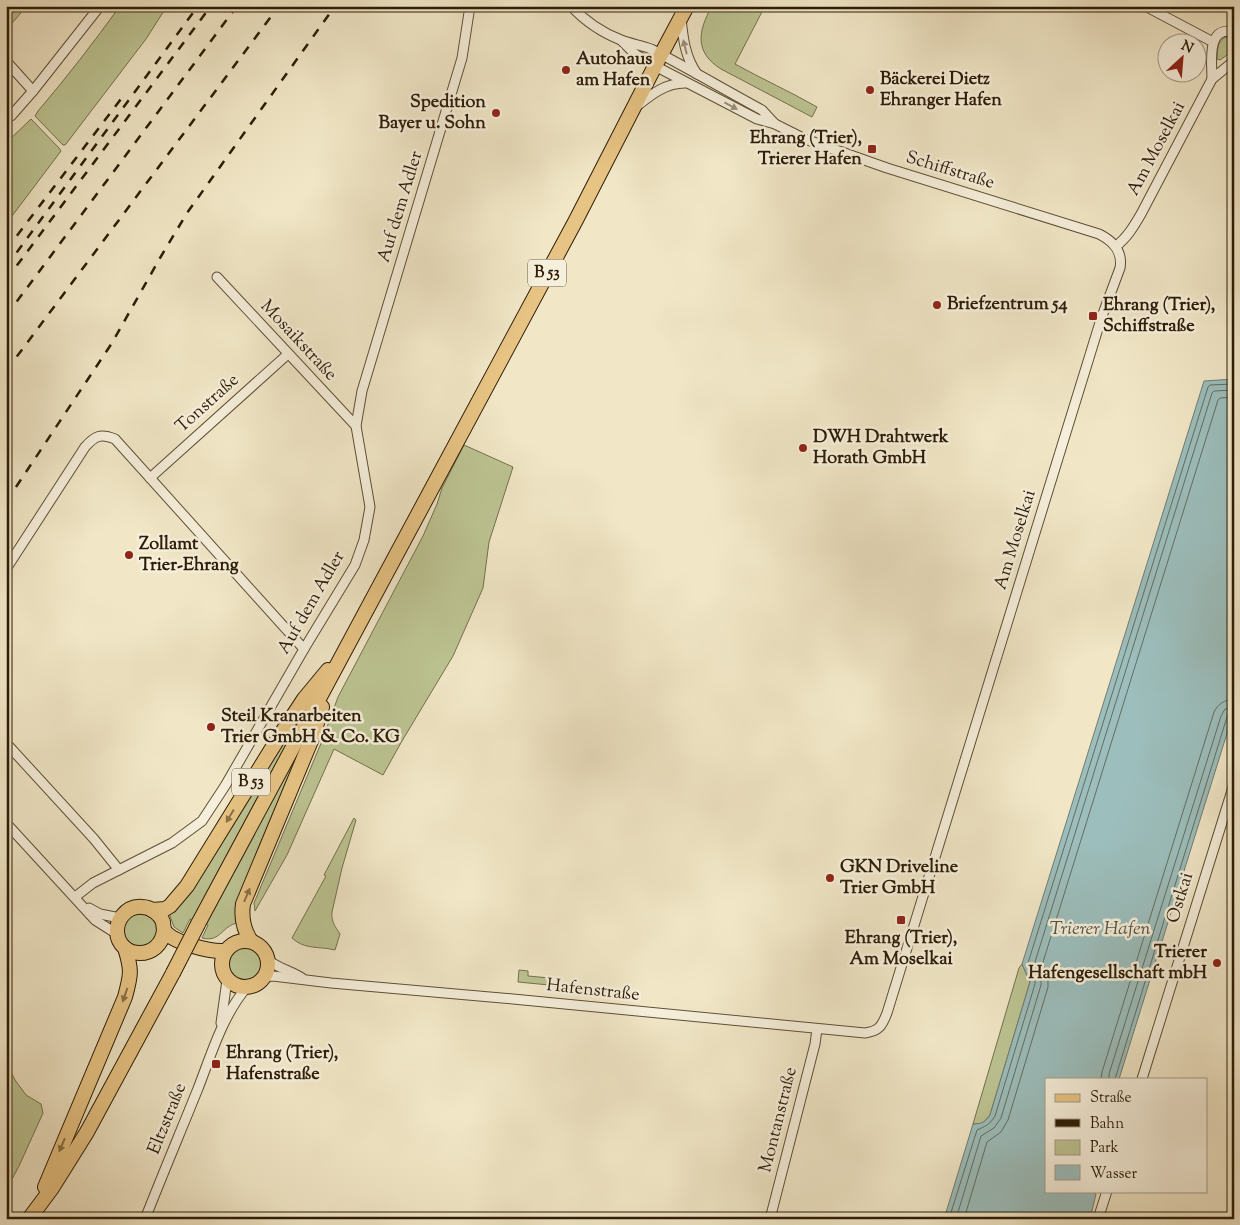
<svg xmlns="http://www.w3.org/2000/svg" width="1240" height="1225" font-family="'Sorts Mill Goudy',serif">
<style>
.green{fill:#bdc493;stroke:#74704c}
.water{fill:#9cbebc;stroke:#6f7d73}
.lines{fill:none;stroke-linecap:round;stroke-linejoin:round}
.shore{stroke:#646d61;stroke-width:1}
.street-casing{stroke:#5d4f36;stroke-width:11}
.primary-casing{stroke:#2c1c06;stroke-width:16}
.street{stroke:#f6efdb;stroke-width:9}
.primary{stroke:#e8c484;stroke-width:14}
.rail{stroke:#2c1c06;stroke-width:2.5;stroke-dasharray:9 9;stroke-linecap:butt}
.primary-bridge-casing{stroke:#2c1c06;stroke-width:16;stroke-linecap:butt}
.primary-bridge{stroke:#e8c484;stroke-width:14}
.oneway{fill:#9b907b}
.oneway2{fill:#8a7045}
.poi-dot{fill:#8f2418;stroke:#f6efdb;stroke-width:2}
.labels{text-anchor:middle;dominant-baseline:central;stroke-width:5;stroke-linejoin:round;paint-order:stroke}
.shield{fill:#f6efdb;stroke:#695b46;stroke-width:1}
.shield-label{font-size:16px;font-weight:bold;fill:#2c1c06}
.poi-label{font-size:18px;font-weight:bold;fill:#2c1c06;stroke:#f6efdb;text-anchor:start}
.street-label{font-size:18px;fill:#2c1c06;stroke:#f6efdb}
.water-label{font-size:19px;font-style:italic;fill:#535546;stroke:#f6efdb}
</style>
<rect width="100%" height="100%" fill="#f1e7c7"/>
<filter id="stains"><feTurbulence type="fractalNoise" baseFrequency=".004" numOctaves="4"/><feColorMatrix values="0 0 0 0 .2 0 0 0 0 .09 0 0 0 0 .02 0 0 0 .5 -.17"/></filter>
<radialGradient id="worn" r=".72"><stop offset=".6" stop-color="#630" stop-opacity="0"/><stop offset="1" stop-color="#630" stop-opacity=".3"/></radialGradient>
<g class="green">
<polygon points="6,6 27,6 6,30"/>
<path d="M120,6H167L146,39L66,144L65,145H63L35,116L38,111C67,77 94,42 120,6Z"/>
<path d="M712,6H765L735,64C762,79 791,92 817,107L812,117L721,69C694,52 698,31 712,6Z"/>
<path d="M1226,37L1234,38V50L1220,60L1217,59C1218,50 1216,41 1226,37Z"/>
<polygon points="31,119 59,148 61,151 6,224 6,143"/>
<polygon points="464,445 513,467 489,542 483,588 453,656 402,741 383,775 334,749 287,855 255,911 254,903 322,741 338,697 423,536 437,504 442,488"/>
<polygon points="305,706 308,708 193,920 190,919 183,933 174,927 168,910"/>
<path d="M309,728L238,923C222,925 221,943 202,938L208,925L206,924Z"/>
<path d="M354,818L356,820L342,868L332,912C331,922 335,926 340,934L335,950C319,946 305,950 292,938L326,876L324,875Z"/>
<path d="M140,913C160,916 158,927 155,942L137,949L125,940C122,926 124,916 140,913Z"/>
<circle cx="244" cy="963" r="18"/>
<polygon points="1022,964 1030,982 990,1115 983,1123 979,1124 973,1124 1019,968"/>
<polygon points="519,970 528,971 528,976 550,978 549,985 518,982"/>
<polygon points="6,1062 15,1080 26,1095 41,1104 43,1113 19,1166 10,1183 6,1185"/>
</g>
<path class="water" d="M1234,379V711L1119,1079H1046V1191H1091L1096,1194L1090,1219H944L973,1124C982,1124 985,1122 990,1115L1030,982L1022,964L1204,381Z"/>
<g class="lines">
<g class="shore">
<path d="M1101,1079L1102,1072L1214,712C1218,704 1224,700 1234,699"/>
<polyline points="1109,1079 1109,1074 1221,716 1225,709 1234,707"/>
<polyline points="1115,1079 1227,717 1229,714 1234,713"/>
<path d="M949,1219L977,1130C985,1126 989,1126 995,1116L1035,984V980L1028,963L1208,387L1210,385L1234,384"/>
<polyline points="956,1219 981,1136 994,1128 1001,1118 1041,985 1041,979 1035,962 1212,393 1214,391 1234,390"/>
<polyline points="964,1219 987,1142 1001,1132 1008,1120 1048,987 1048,977 1043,962 1218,400 1220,398 1234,397"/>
</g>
<g class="street-casing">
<g id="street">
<path d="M571,6C584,20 603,33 621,40C631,44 641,45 651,49C688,68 725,90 762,110L775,124"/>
<polyline points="1145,6 1213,42"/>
<path d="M681,18C683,38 685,57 697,74"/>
<polyline points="6,61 33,91"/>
<path d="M1212,79C1212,63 1206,25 1234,32"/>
<path d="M637,106C652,94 666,83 685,83"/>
<polyline points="11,116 33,91 100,6"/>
<path d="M1116,246C1127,238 1134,226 1141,214L1212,79L1234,61"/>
<polyline points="217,277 356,426"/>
<polyline points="150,478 288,354"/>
<path d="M6,569L85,447C95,436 100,433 115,439L304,649"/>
<polyline points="6,743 94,839 119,870"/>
<polyline points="6,823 95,920 117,934"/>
<polyline points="75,897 93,883 172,843 202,821 225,786 304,649 355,565 364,540 370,507 356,426 362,391 462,58 470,6"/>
<polyline points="89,908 100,914 120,918"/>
<path d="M268,960C278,968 291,971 302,978"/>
<path d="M264,977L273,976L331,983L513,999L865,1033C879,1031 882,1026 887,1013L1101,319L1120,268C1123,251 1113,241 1099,234L887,168L805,139L775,124L757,119L655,66L635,54L622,41"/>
<polyline points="221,1023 227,980"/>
<polyline points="1142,1079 1234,784"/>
<path d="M145,1219C162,1176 180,1133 197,1091C211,1056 222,1016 247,987"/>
<polyline points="770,1219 815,1044 817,1029"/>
<polyline points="1098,1219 1107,1191"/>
</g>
</g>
<g class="primary-casing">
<g id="primary">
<polyline points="152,910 165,909 170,906 187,886 279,737 304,699 328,670"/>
<polyline points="198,924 576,220 655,66 687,6"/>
<path d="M164,930C161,961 118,960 117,931C117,925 119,920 122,916C127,910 134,906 142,907C151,907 160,914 163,922C163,924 164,929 164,930C172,943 211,952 225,951"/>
<circle cx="245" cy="964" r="23"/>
<path d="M251,941C243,929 241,918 243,904L313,736L322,707"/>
<path d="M45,1187L125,997C131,975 132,970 125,948"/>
<polyline points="29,1219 52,1188 87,1132 173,973"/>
</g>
</g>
<use href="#street" class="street"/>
<use href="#primary" class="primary"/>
<g class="rail">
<polyline points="6,250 124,95"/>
<polyline points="6,267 198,6"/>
<polyline points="6,280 211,6"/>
<polyline points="6,316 237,6"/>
<polyline points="6,371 279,6"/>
<polyline points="6,502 112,343 160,258 187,213 335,6"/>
</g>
<g class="primary-bridge-casing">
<polyline id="primary-bridge" points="173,973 198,924"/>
</g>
<use href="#primary-bridge" class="primary-bridge"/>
</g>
<defs><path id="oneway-solid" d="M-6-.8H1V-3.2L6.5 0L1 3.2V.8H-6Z" transform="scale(1.25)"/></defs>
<g class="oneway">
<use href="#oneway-solid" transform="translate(685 47) rotate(-104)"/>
<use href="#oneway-solid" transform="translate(731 106) rotate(28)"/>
</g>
<g class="oneway2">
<use href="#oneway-solid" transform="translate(230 816) rotate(121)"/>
<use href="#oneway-solid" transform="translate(247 895) rotate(-67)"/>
<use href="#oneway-solid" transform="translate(125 995) rotate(109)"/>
<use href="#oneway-solid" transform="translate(62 1145) rotate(113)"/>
</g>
<g class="poi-dot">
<circle cx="566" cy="70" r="5"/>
<circle cx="870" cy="90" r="5"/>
<circle cx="496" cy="113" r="5"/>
<rect x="867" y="144" width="10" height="10" rx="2.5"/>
<circle cx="937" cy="305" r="5"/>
<rect x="1088" y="311" width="10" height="10" rx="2.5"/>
<circle cx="803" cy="448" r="5"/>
<circle cx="129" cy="555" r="5"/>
<circle cx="211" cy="727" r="5"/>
<circle cx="830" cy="878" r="5"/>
<rect x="896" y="915" width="10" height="10" rx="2.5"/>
<circle cx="1217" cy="963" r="5"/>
<rect x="211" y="1059" width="10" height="10" rx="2.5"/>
</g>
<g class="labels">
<g class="shield">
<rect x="528" y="259.5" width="38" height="27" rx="4"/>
<rect x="232" y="768.5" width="38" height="27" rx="4"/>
</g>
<g class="shield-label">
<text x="547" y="273">B 53</text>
<text x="251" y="782">B 53</text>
</g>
<g class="poi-label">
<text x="576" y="60">Autohaus<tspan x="576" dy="21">am Hafen</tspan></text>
<text x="880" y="80">Bäckerei Dietz<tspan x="880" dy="21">Ehranger Hafen</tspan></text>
<text x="486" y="103" text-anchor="end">Spedition<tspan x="486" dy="21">Bayer u. Sohn</tspan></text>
<text x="862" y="139" text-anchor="end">Ehrang (Trier),<tspan x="862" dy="21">Trierer Hafen</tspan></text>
<text x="947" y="305">Briefzentrum 54</text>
<text x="1103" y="306">Ehrang (Trier),<tspan x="1103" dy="21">Schiffstraße</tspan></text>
<text x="813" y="438">DWH Drahtwerk<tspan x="813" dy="21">Horath GmbH</tspan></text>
<text x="139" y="545">Zollamt<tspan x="139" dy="21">Trier-Ehrang</tspan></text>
<text x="221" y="717">Steil Kranarbeiten<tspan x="221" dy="21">Trier GmbH &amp; Co. KG</tspan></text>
<text x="840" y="868">GKN Driveline<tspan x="840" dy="21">Trier GmbH</tspan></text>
<text x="901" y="939" text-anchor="middle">Ehrang (Trier),<tspan x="901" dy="21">Am Moselkai</tspan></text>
<text x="1207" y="953" text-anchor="end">Trierer<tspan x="1207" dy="21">Hafengesellschaft mbH</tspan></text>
<text x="226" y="1054">Ehrang (Trier),<tspan x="226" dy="21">Hafenstraße</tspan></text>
</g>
<g class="street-label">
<text transform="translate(1157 149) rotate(-62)">Am Moselkai</text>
<text transform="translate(950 171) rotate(17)">Schiffstraße</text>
<text transform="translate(401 207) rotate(-73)">Auf dem Adler</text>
<text transform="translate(298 341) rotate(47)">Mosaikstraße</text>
<text transform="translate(208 404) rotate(-42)">Tonstraße</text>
<text transform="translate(1016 540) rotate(-73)">Am Moselkai</text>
<text transform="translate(312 603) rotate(-60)">Auf dem Adler</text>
<text transform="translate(1181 898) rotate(-73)">Ostkai</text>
<text transform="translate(593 991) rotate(6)">Hafenstraße</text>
<text transform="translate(168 1119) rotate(-68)">Eltzstraße</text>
<text transform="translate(779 1120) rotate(-76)">Montanstraße</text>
</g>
<g class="water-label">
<text x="1100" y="929">Trierer Hafen</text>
</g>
</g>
<rect width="1240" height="1225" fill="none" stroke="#f1e7c7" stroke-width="25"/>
<rect x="8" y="8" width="1225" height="1210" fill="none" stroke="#2c1c06" stroke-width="2.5"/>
<rect x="12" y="12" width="1215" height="1200" fill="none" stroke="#2c1c06"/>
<rect x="1045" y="1078" width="162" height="115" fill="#f6efdb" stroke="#a59b86"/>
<rect x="1055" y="1094" width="25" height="8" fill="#e8c484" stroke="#a59b86"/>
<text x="1090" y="1102" font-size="15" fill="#2c1c06">Straße</text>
<rect x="1055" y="1119" width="25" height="8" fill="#2c1c06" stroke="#a59b86"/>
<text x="1090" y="1128" font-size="15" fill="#2c1c06">Bahn</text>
<rect x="1055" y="1140" width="25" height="15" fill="#bdc493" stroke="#a59b86"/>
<text x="1090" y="1152" font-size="15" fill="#2c1c06">Park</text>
<rect x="1055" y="1165" width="25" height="15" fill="#9cbebc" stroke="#a59b86"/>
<text x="1090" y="1178" font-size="15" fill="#2c1c06">Wasser</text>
<g transform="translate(1182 58) rotate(26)"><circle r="24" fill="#f6efdb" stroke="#a59b86"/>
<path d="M0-4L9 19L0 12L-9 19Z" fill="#8f2418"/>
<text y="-8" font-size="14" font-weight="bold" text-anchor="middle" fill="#2c1c06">N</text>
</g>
<rect width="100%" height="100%" filter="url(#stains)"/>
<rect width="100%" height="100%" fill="url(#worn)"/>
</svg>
